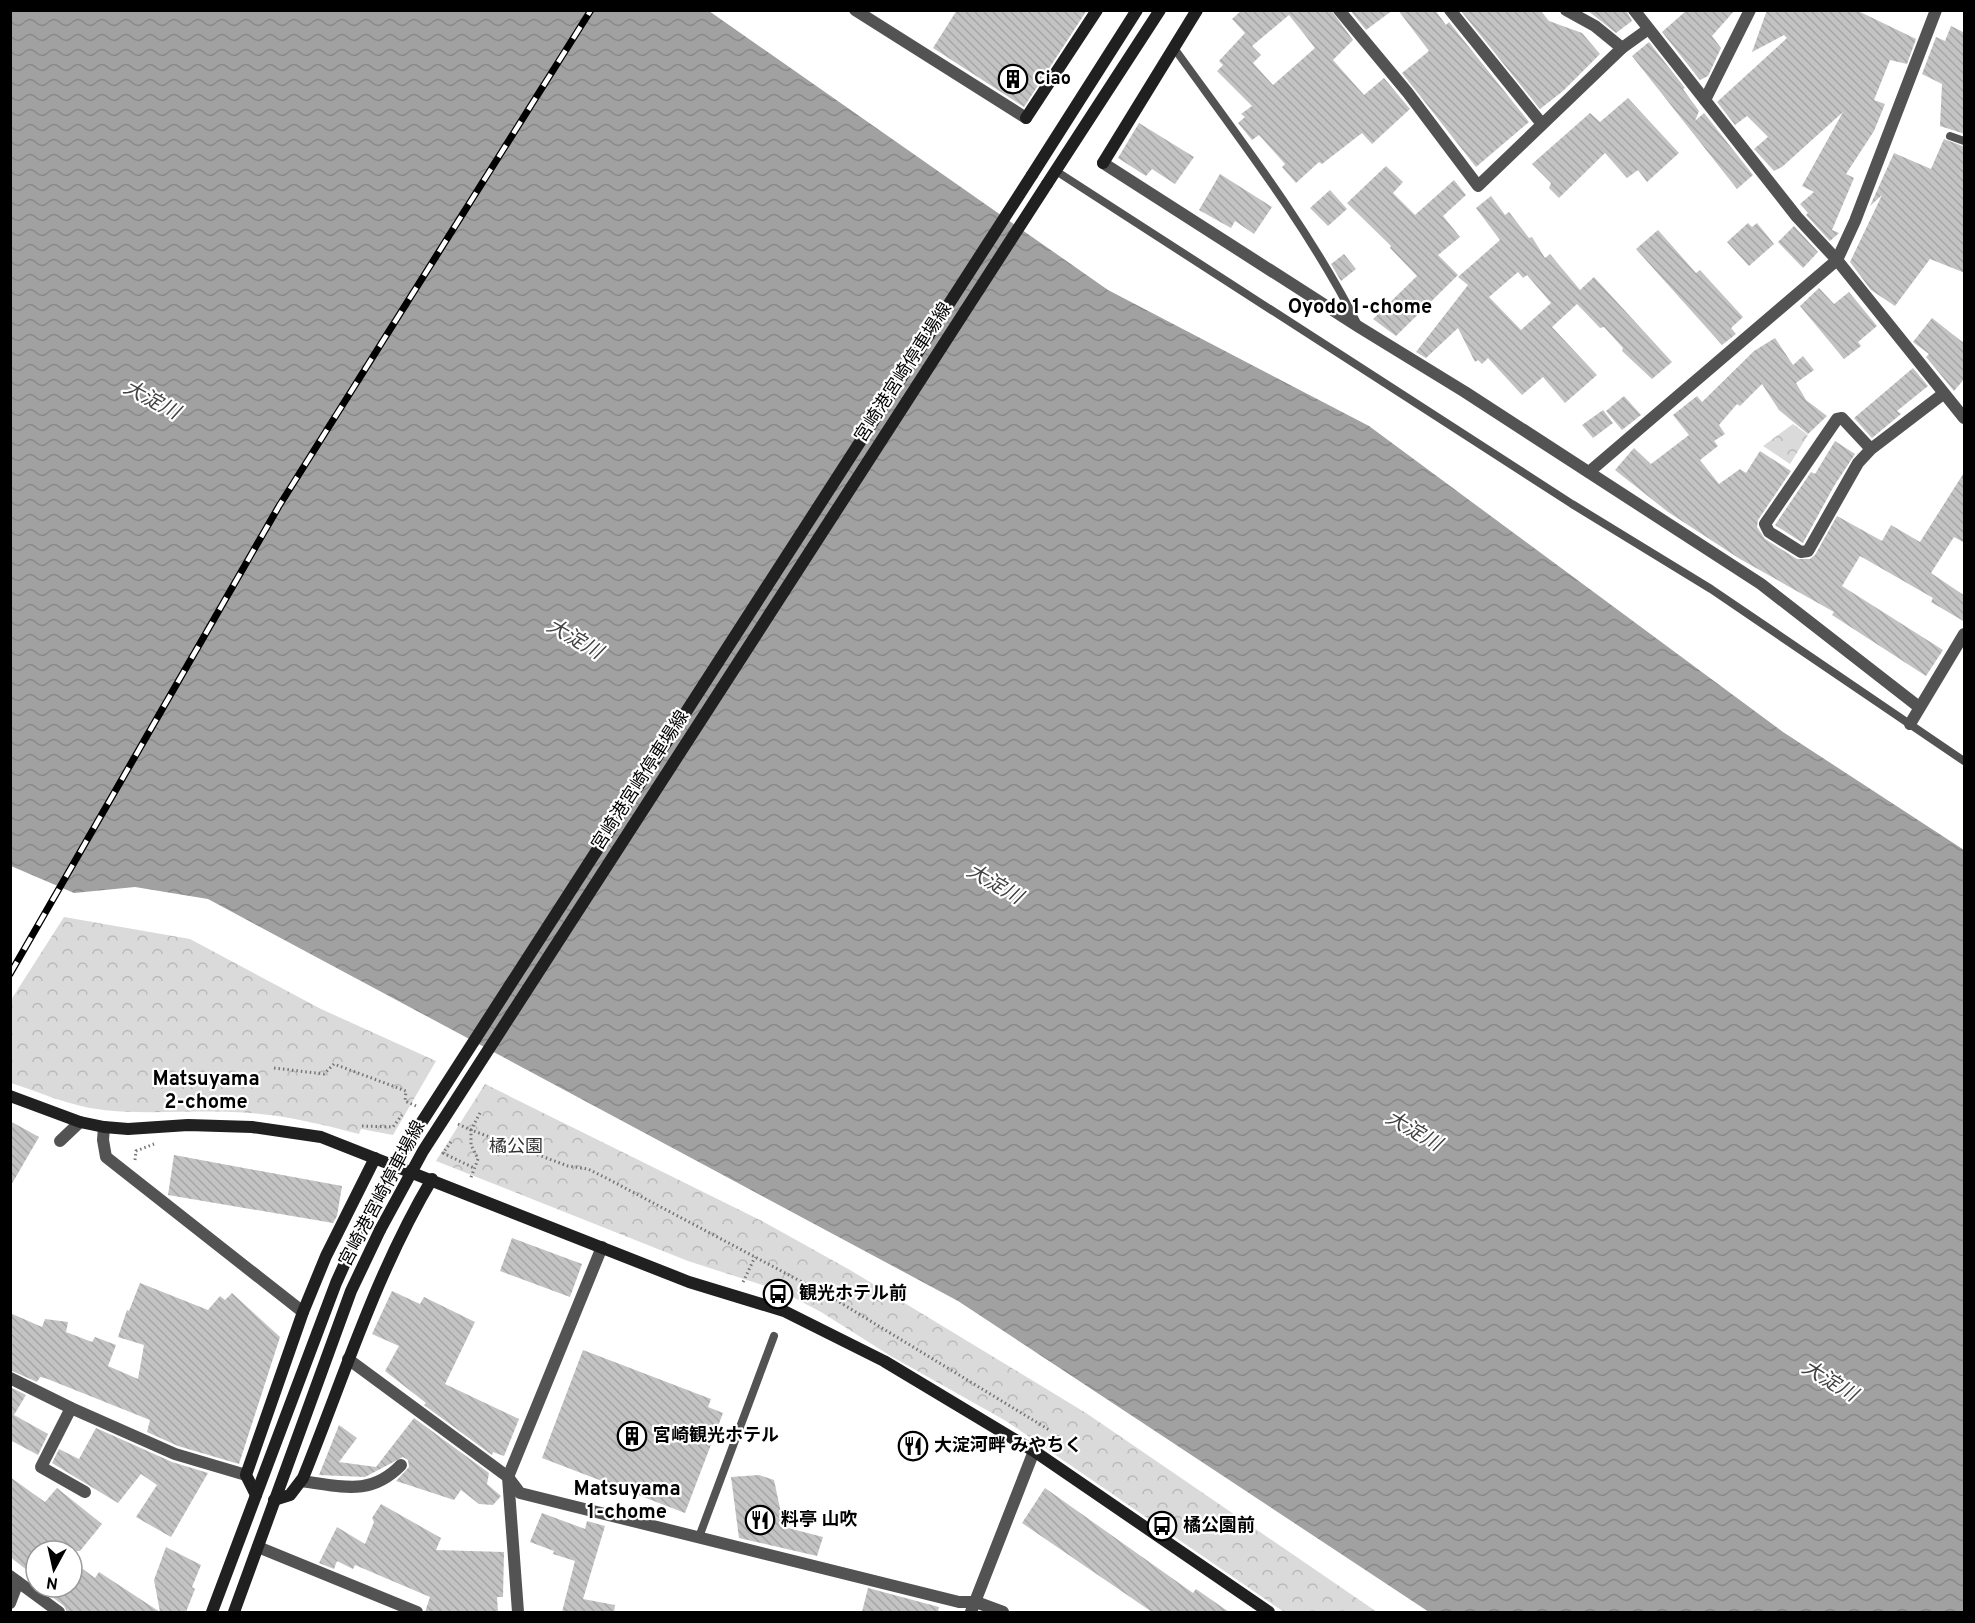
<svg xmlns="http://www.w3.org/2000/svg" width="1975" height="1623" font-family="Overpass,'Noto Sans JP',sans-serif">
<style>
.forest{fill:url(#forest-crowns)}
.water{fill:url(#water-waves)}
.building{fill:url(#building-back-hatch);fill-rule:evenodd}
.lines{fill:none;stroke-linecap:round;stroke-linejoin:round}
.path{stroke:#757575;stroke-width:3;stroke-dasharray:1.5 3;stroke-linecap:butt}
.lane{stroke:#535353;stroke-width:8}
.street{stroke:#535353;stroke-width:12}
.secondary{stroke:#202020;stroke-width:12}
.rail-casing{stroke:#000;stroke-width:7}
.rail{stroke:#fff;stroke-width:4.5;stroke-dasharray:14;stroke-linecap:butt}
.secondary-bridge{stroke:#202020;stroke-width:12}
.labels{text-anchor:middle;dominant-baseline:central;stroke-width:4.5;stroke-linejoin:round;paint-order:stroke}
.poi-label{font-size:18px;font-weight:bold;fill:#000;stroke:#fff;text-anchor:start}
.street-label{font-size:18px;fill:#000;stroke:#fff}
.park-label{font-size:18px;fill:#313131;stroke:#fff}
.neighbourhood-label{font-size:20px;font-weight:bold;fill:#000;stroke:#fff}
.water-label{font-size:20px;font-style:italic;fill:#424242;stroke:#fff}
</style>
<defs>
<pattern id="forest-crowns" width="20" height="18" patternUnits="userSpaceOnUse" patternTransform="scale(1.5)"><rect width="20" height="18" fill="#dadada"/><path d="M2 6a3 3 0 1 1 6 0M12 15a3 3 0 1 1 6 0" fill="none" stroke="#b9b9b9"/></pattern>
<pattern id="water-waves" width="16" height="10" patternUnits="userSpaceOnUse" patternTransform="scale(1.5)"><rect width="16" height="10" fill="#a1a1a1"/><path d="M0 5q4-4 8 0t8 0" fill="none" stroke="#898989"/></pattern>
<pattern id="building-back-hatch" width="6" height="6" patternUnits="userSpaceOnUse" patternTransform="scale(1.5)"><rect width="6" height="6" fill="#c3c3c3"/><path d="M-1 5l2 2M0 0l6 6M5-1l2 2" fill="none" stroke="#a6a6a6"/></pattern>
</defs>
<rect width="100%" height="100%" fill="#fff"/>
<g class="forest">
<polygon points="1793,424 1808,435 1790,464 1763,446"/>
<path d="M64,917L190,939L321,1009L436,1061L393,1135L361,1129L359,1134C317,1123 276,1113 232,1112C185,1110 137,1116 90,1108C63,1103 36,1091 11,1083V1000Z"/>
<polygon points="485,1084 762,1221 850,1270 1086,1413 1377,1612 1284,1612 1006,1421 889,1355 821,1312 781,1291 688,1261 436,1161"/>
</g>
<polygon class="water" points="11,11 709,11 1108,290 1369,426 1783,732 1964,850 1964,1612 1429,1612 958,1301 208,899 135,887 74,893 11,866"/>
<g class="building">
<polygon points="957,10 1087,10 1024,107 933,48"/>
<path d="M1242,10H1331L1353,40L1333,60L1364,95L1384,78L1410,109L1372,144L1362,133L1322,164L1319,162L1296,183L1282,167L1285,164L1259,135L1252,140L1238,123L1245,117L1241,114L1252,106L1217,71L1223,65L1219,61L1245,33L1232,19ZM1289,15L1315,48L1273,85L1253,63L1261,55L1252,46Z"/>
<polygon points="1350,10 1393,10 1366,30"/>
<polygon points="1398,10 1435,10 1446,25 1449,22 1529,122 1476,167 1402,73 1429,51"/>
<polygon points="1540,10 1549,21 1582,33 1600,54 1563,91 1540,109 1461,11"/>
<polygon points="1587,10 1626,10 1632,21 1616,33"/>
<polygon points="1687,10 1735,10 1712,36 1721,48 1708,76 1700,80 1662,32"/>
<polygon points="1767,10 1856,10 1916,39 1907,64 1890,60 1874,100 1885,104 1874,131 1846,174 1854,178 1832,230 1839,233 1830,241 1806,215 1808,213 1800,204 1814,192 1802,186 1843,112 1782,167 1774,171 1754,149 1768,137 1747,116 1735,125 1717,102 1787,38 1784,35 1752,52"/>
<polygon points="1951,26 1965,33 1965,134 1940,126 1942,84 1922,74 1936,37 1945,41"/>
<polygon points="1649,42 1685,88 1683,89 1699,111 1695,121 1704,113 1753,175 1737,189 1632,56"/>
<polygon points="1628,98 1679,153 1647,182 1638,170 1627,178 1605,153 1559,198 1549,188 1551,183 1532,164 1590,113 1600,122"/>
<polygon points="1139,123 1194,157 1175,184 1152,169 1146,176 1118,158"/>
<polygon points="1944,139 1965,147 1965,273 1930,259 1895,306 1871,290 1850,262 1882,195 1870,206 1894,153 1931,169"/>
<polygon points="1386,166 1403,182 1393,193 1415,215 1454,180 1466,195 1443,216 1460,237 1438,255 1458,275 1396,336 1373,319 1417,276 1390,248 1391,246 1347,203"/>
<polygon points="1220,174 1272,207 1254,234 1235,221 1231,228 1199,210"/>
<polygon points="1330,190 1347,209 1328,226 1310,208"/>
<path d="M1491,196L1505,215L1509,212L1529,238L1532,237L1545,258L1550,254L1580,290L1594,277L1672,362L1652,379L1622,351L1623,348L1604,327L1600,328L1577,304L1552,327L1597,375L1565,403L1543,377L1522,395L1488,358L1482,364L1478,360L1475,362L1458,328L1426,358L1416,352L1468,285L1458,277L1500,240L1476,208ZM1518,272L1523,278L1527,275L1551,303L1521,330L1489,297Z"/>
<polygon points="1748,223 1752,227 1757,223 1774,244 1749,266 1727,242"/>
<polygon points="1794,226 1818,252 1803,268 1778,242"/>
<polygon points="1658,230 1696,273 1700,270 1743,317 1731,328 1736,334 1722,345 1636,249"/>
<polygon points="1344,254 1356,269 1341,281 1331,264"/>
<polygon points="1819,288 1834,304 1849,292 1877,326 1858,342 1861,346 1844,359 1800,306"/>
<polygon points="1932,318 1965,344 1965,378 1954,391 1926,357 1929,354 1913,342"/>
<polygon points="1775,338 1793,365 1803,356 1814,370 1796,383 1806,400 1827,416 1808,434 1779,410 1762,384 1740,406 1737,404 1719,425 1725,434 1714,441 1718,446 1700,460 1719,484 1740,469 1746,473 1760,451 1791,471 1758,520 1757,527 1765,539 1797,559 1810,559 1815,555 1837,516 1882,541 1891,525 1920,542 1965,471 1965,543 1954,537 1931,573 1965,596 1965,622 1931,602 1933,598 1860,556 1842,586 1943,650 1926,676 1832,615 1834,612 1740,559 1668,512 1615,470 1634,448 1651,464 1689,435 1673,415 1697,396 1702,402 1754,351"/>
<polygon points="1913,368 1928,386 1897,411 1901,414 1872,438 1854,418"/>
<polygon points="1624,396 1641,415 1622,430 1606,411"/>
<polygon points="1603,410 1613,423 1593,438 1582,425"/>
<polygon points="1835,441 1855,454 1834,486 1803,543 1775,525 1811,472 1815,474"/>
<polygon points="10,1121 39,1137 10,1187"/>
<polygon points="174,1155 342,1186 337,1216 333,1223 168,1195"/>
<polygon points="512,1238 582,1264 570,1297 500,1271"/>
<polygon points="140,1283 208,1310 220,1296 225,1300 232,1293 280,1337 239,1464 178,1446 147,1432 150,1420 45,1378 40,1377 37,1382 10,1370 10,1313 42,1327 45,1319 68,1322 66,1332 92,1342 95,1337 116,1345 108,1366 138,1379 144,1345 118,1337 127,1310 129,1311"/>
<polygon points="392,1291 420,1304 424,1297 475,1322 445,1384 519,1419 504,1456 493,1452 492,1455 424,1405 426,1403 385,1371 399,1346 372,1334"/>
<polygon points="583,1350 711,1399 708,1407 723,1413 685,1513 542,1458"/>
<polygon points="10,1387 26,1395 14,1415 48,1434 38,1455 10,1440"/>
<polygon points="414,1418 489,1473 487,1484 501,1496 493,1505 479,1504 461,1490 454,1500 396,1481 409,1467 408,1460 403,1457 365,1477 319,1475 339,1425 357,1438 339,1462 376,1467"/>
<polygon points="96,1428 172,1462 208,1473 171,1537 136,1517 157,1485 141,1474 118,1503 52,1463 59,1449 79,1459"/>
<polygon points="759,1475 774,1480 784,1527 823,1537 817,1556 739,1538 731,1477"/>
<polygon points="10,1477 45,1502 57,1488 102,1524 80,1551 36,1551 36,1577 10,1557"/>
<polygon points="1045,1488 1193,1593 1196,1589 1229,1612 1152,1612 1022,1523"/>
<polygon points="381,1504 441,1538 436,1550 504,1552 503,1597 497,1597 498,1612 425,1612 430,1597 355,1565 353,1569 337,1561 334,1569 319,1563 337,1527 365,1544 374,1522 372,1518"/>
<polygon points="542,1513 585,1529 587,1521 605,1526 583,1599 615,1605 614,1612 562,1612 575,1561 553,1554 554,1551 530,1542"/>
<polygon points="166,1547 201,1565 192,1587 195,1589 186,1612 67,1612 64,1606 51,1596 57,1587 72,1587 72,1561 95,1578 99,1572 160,1612 154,1580"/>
<polygon points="868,1588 939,1607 938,1612 862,1612"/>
</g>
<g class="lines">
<g class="path">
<polyline points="274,1068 324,1074 334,1064 406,1091 405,1101 416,1106"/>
<polyline points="480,1113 471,1130 568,1166 588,1169 610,1180 836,1300 1051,1431"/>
<polyline points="458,1124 471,1130 471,1145 478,1159 470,1180"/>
<polyline points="362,1126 393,1127 402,1115"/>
<polyline points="451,1142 443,1153 474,1168"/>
<polyline points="135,1160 136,1151 154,1144"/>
<polyline points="743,1282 755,1257"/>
</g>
<g class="lane">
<path d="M1174,48C1239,138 1309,228 1359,327"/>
<polyline points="1950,136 1964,141"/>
<polyline points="1056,171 1572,504 1711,589 1964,761"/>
<polyline points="699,1537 774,1336"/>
</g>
<g class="street">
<polyline points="855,10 1026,118"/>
<polyline points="1339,10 1408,93 1478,186 1622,48 1647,30"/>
<polyline points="1450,10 1542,124"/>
<polyline points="1566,10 1595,26 1622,48"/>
<polyline points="1634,10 1797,217 1837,260 1964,418"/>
<polyline points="1705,100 1750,10"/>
<polyline points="1103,163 1359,327 1465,392 1761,584 1919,707"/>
<polyline points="1871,449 1842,418 1837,419 1765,524 1769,532 1801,552 1808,551 1858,463 1871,449 1943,394"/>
<polyline points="1589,472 1837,260 1855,221 1936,10"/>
<polyline points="1910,724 1964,634"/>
<polyline points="104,1127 103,1140 106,1157 303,1312"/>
<polyline points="60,1141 80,1122"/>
<polyline points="348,1359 508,1477 520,1493 959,1602 976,1602 1003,1612"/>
<polyline points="10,1378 71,1408 175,1454 246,1475"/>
<polyline points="71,1408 41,1467 85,1492"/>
<path d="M301,1481C341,1486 370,1497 401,1465"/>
<polyline points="258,1547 417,1612"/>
<polyline points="10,1576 59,1612"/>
<polyline points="10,1603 18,1582"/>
<polyline points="518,1612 508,1477 602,1247"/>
<polyline points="971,1612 1034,1451"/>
</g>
<g class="secondary">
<polyline points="1026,118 1097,10"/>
<polyline points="1103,163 1197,10"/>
<polyline points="1032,175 1137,10"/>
<polyline points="1047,184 1160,10"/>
<polyline points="10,1096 80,1122 104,1127 128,1129 188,1125 252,1127 321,1137 689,1282 784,1311 884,1361 1034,1451 1269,1612"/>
<polyline points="256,1495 246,1475 303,1312 326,1256 375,1158"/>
<path d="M274,1500L290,1495L303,1478C344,1377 376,1273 432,1179"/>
<polyline points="212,1612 336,1283 363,1223"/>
<polyline points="234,1612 351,1291 380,1230"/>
</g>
<g class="rail-casing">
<polyline id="rail" points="10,974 279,506 591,10"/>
</g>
<use href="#rail" class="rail"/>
<g class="secondary-bridge">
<polyline points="363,1223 407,1145 1032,175"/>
<polyline points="380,1230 423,1151 1047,184"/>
</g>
</g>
<defs>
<g id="building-ring" transform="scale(1.5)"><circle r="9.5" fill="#fff" stroke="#000" stroke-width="1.5"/><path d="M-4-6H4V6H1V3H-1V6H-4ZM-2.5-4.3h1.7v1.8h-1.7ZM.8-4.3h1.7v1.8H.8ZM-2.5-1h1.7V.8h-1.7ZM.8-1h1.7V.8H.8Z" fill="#000"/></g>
<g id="bus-ring" transform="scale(1.5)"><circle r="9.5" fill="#fff" stroke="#000" stroke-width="1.5"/><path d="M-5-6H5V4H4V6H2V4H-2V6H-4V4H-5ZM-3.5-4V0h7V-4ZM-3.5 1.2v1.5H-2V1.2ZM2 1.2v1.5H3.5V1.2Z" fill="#000"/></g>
<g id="restaurant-ring" transform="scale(1.5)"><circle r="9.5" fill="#fff" stroke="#000" stroke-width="1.5"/><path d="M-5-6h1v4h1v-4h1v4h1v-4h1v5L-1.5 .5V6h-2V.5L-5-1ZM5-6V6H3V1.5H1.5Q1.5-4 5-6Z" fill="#000"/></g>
</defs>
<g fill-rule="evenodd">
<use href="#building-ring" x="1013" y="79"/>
<use href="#bus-ring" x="778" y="1294"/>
<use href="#building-ring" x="632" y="1436"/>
<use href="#restaurant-ring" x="913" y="1446"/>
<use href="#restaurant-ring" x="760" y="1520"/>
<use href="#bus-ring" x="1162" y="1526"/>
</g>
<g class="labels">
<g class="poi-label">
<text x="1034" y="79">Ciao</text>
<text x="799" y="1294">観光ホテル前</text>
<text x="653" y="1436">宮崎観光ホテル</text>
<text x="934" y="1446">大淀河畔 みやちく</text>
<text x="781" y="1520">料亭 山吹</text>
<text x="1183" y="1526">橘公園前</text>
</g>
<g class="street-label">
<text transform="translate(904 373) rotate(-57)">宮崎港宮崎停車場線</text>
<text transform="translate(641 781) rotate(-57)">宮崎港宮崎停車場線</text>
<text transform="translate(383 1194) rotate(-62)">宮崎港宮崎停車場線</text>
</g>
<g class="park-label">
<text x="516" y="1147">橘公園</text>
</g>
<g class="neighbourhood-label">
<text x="1360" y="308">Oyodo 1-chome</text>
<text x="206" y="1080">Matsuyama<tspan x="206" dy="23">2-chome</tspan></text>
<text x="627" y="1490">Matsuyama<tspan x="627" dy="23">1-chome</tspan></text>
</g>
<g class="water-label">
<text transform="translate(151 401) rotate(28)">大淀川</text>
<text transform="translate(574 640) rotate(30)">大淀川</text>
<text transform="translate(994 885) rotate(30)">大淀川</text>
<text transform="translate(1413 1132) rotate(30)">大淀川</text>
<text transform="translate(1829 1382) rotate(31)">大淀川</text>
</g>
</g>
<rect width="1975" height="1623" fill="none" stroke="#000000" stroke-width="24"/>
<g transform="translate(54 1569) rotate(188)"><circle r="28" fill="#ffffff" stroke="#999999" stroke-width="1.5"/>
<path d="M0-4.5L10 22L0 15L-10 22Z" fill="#000000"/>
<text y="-9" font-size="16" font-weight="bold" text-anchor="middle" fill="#000000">N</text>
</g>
</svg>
